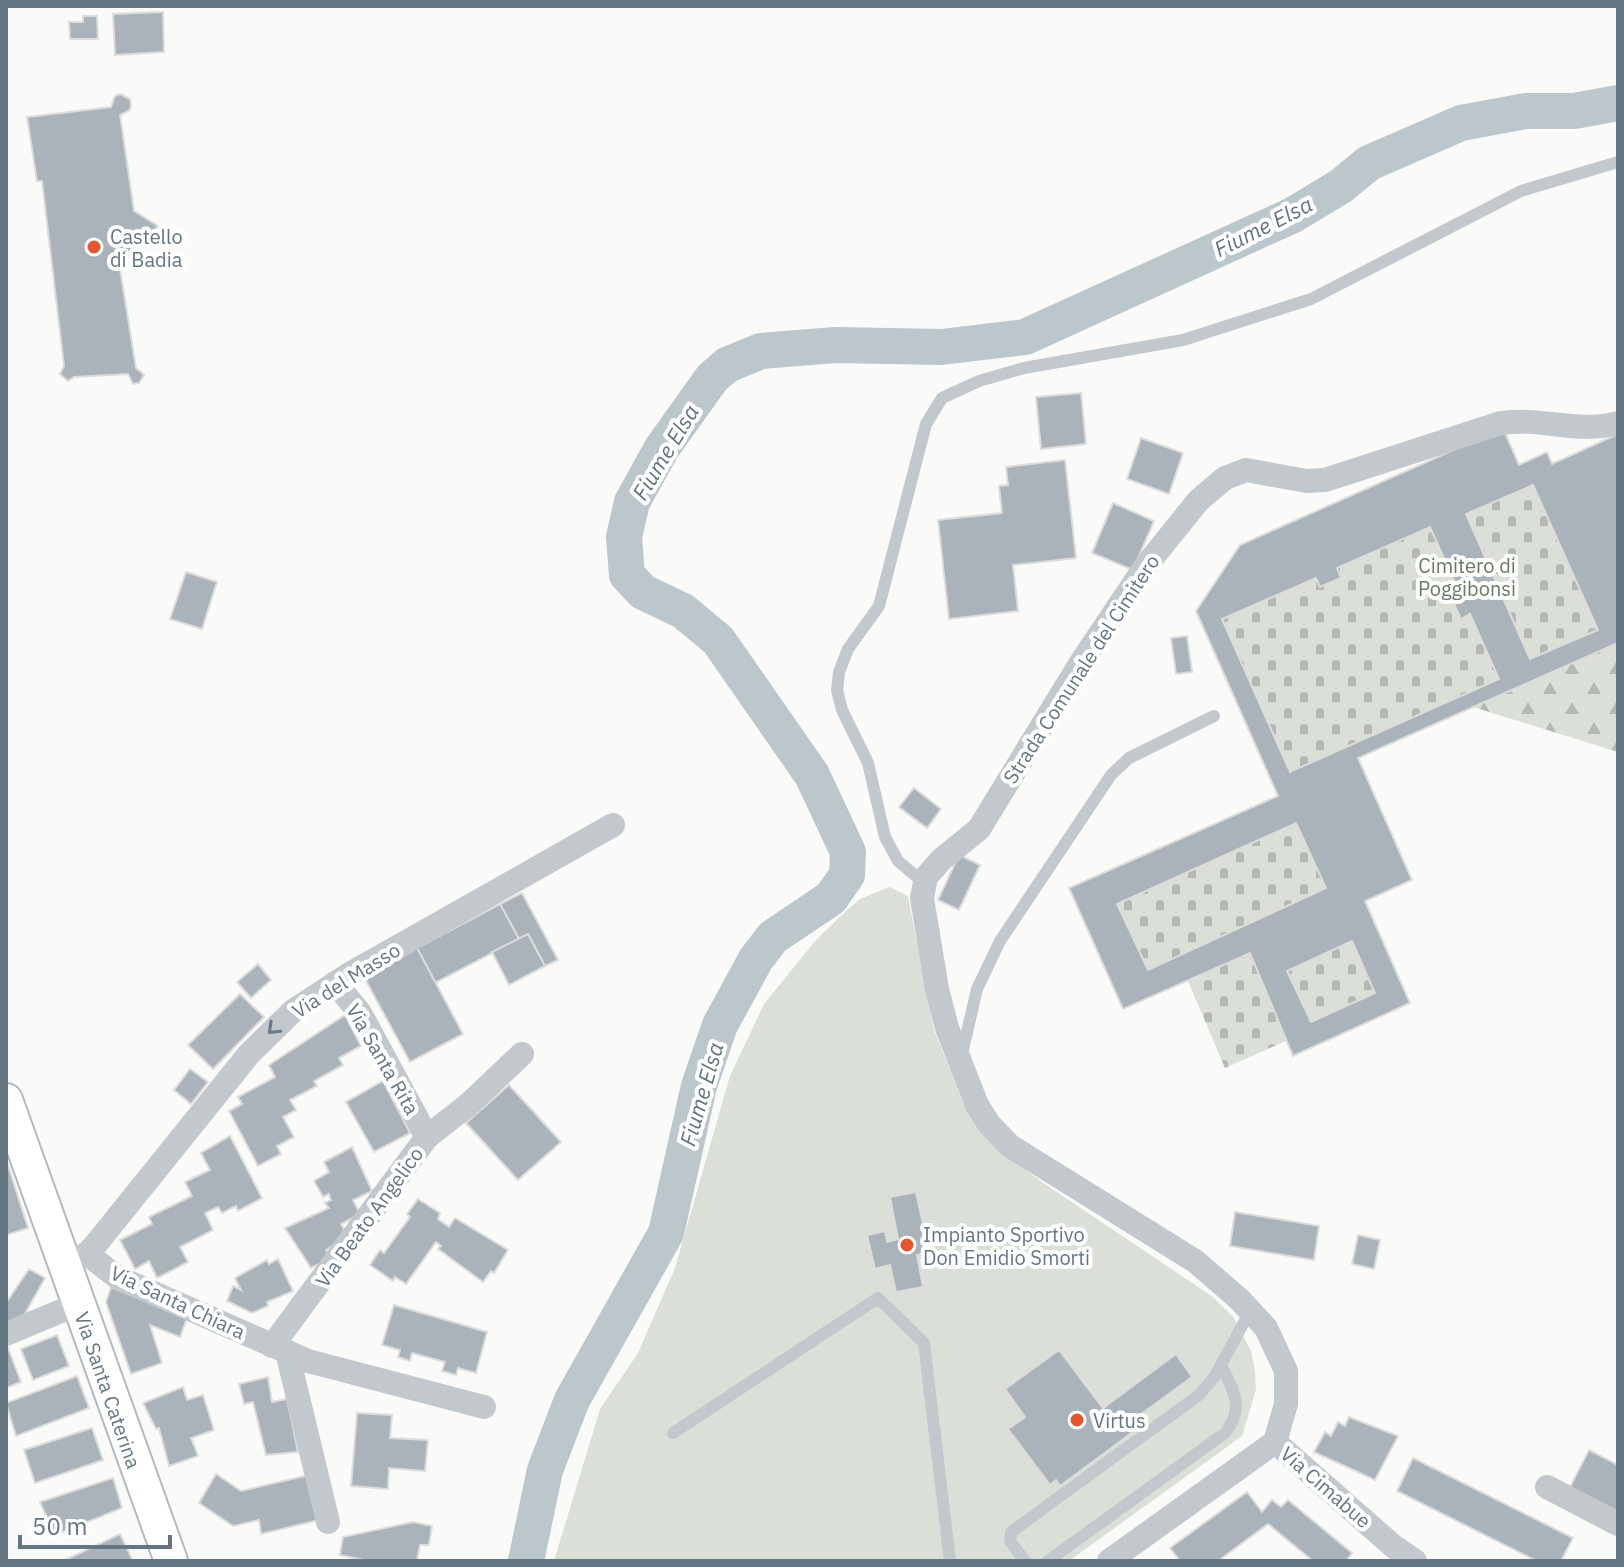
<svg xmlns="http://www.w3.org/2000/svg" width="1624" height="1567" font-family="'IBM Plex Sans',sans-serif">
<style>
.green{fill:#dadfd7}
.forest{fill:url(#forest-firs)}
.cemetery{fill:url(#cemetery-stones)}
.lines{fill:none;stroke-linecap:round;stroke-linejoin:round}
.river{stroke:#bbc7cb;stroke-width:36}
.building{fill:#aab3b9;stroke:#dcdcda;stroke-width:2;fill-rule:evenodd}
.secondary-casing{stroke:#b3babf;stroke-width:36}
.service{stroke:#c3c8cc;stroke-width:12}
.minor{stroke:#c3c8cc;stroke-width:24}
.secondary{stroke:#fff;stroke-width:32}
.oneway{stroke:#6a7a87}
.poi-dot{fill:#e4572e;stroke:#fff;stroke-width:3}
.labels{text-anchor:middle;dominant-baseline:central;stroke-width:8;stroke-linejoin:round;paint-order:stroke}
.poi-label{font-size:20px;fill:#657683;stroke:#fff;text-anchor:start}
.park-label{font-size:20px;fill:#687a64;stroke:#fff}
.street-label{font-size:20px;fill:#657683;stroke:#fff}
.water-label{font-size:22px;font-style:italic;fill:#60757c;stroke:#fff}
</style>
<defs>
<pattern id="forest-firs" width="22" height="20" patternUnits="userSpaceOnUse" patternTransform="scale(2)"><rect width="22" height="20" fill="#dadfd7"/><path d="M5 1l3.5 6h-7zM16 11l3.5 6h-7z" fill="#b4b9b4"/></pattern>
<pattern id="cemetery-stones" width="16" height="16" patternUnits="userSpaceOnUse" patternTransform="scale(2)"><rect width="16" height="16" fill="#dadfd7"/><path d="M2 7V4a2 2 0 0 1 4 0v3zM10 15v-3a2 2 0 0 1 4 0v3z" fill="#b4b9b4"/></pattern>
</defs>
<rect width="100%" height="100%" fill="#fafaf8"/>
<polygon class="green" points="889,887 908,896 934,1030 965,1107 991,1142 1039,1180 1213,1297 1234,1318 1251,1351 1255,1371 1256,1390 1242,1436 1069,1561 554,1561 600,1409 638,1353 675,1268 730,1076 764,1004 816,940 846,911 860,899"/>
<polygon class="forest" points="1618,643 1618,752 1473,707"/>
<polygon class="cemetery" points="1503,428 1519,464 1547,452 1553,463 1618,434 1618,643 1358,758 1412,880 1365,901 1410,1003 1293,1056 1286,1041 1225,1068 1188,981 1123,1009 1069,888 1278,796 1196,611 1240,545"/>
<g class="lines">
<polyline class="river" points="526,1561 545,1470 572,1400 666,1233 699,1086 720,1025 756,959 773,937 831,898 847,875 848,852 812,775 718,640 683,611 643,592 627,575 624,537 632,502 662,448 712,378 727,365 761,351 835,345 941,347 1025,337 1293,215 1341,186 1369,163 1461,123 1526,111 1574,111 1618,103"/>
</g>
<g class="building">
<polygon points="163,12 164,52 115,55 113,14"/>
<polygon points="83,16 97,16 98,39 70,39 69,22 83,22"/>
<polygon points="120,94 130,99 131,105 130,110 120,115 134,211 158,226 120,269 136,368 144,375 139,383 133,384 128,374 74,377 68,381 60,374 64,366 42,181 37,181 27,117 111,107 115,96"/>
<polygon points="1081,393 1086,444 1041,449 1036,397"/>
<path d="M1503,428L1519,465L1547,452L1552,464L1618,434V643L1358,758L1412,880L1365,901L1410,1003L1293,1056L1250,953L1123,1009L1069,888L1278,796L1196,611L1240,545ZM1533,485L1598,630L1530,659L1466,514ZM1430,527L1458,589L1449,593L1461,619L1470,614L1499,679L1290,772L1222,619L1316,578L1320,587L1341,578L1337,568ZM1296,823L1326,888L1148,970L1117,904ZM1352,941L1375,993L1311,1022L1287,971Z"/>
<polygon points="1141,438 1183,453 1169,494 1127,479"/>
<polygon points="1065,460 1076,558 1013,565 1018,611 949,619 938,520 1002,513 999,486 1008,485 1006,467"/>
<polygon points="1113,503 1154,521 1133,570 1092,553"/>
<polygon points="186,572 217,582 202,629 170,619"/>
<polygon points="1187,636 1192,672 1176,674 1171,638"/>
<polygon points="914,788 941,809 927,828 899,807"/>
<polygon points="959,855 980,865 959,910 938,900"/>
<polygon points="522,893 558,960 545,966 528,934 519,939 500,904"/>
<polygon points="500,904 519,939 435,983 417,948"/>
<polygon points="528,934 545,966 509,985 492,952"/>
<polygon points="417,948 463,1034 410,1062 364,977"/>
<polygon points="258,964 271,980 251,998 237,982"/>
<polygon points="240,994 264,1017 213,1069 188,1045"/>
<polygon points="345,1015 361,1046 339,1058 343,1065 314,1081 317,1086 290,1100 296,1110 283,1117 294,1137 277,1146 281,1154 258,1166 229,1111 242,1104 238,1097 275,1077 269,1065"/>
<polygon points="190,1069 208,1082 191,1104 174,1090"/>
<polygon points="383,1081 410,1133 374,1152 346,1102"/>
<polygon points="509,1085 561,1142 518,1180 466,1123"/>
<polygon points="230,1136 262,1198 238,1211 236,1206 222,1213 218,1207 205,1213 213,1230 180,1247 188,1262 157,1278 149,1261 135,1269 120,1240 152,1224 149,1217 192,1196 185,1182 210,1170 201,1153"/>
<polygon points="352,1147 372,1191 353,1200 360,1214 341,1224 348,1237 326,1250 330,1258 311,1268 285,1228 329,1208 325,1203 331,1200 329,1194 323,1197 314,1181 329,1172 324,1162"/>
<polygon points="6,1159 28,1228 6,1235"/>
<polygon points="916,1192 929,1252 917,1255 923,1287 896,1292 890,1265 875,1269 867,1235 885,1231 887,1242 898,1239 890,1197"/>
<polygon points="418,1199 440,1213 438,1219 449,1227 455,1218 508,1250 494,1273 491,1271 483,1282 438,1249 441,1246 436,1242 406,1284 395,1277 393,1281 370,1265 380,1250 384,1253 410,1217 407,1214"/>
<polygon points="1235,1212 1319,1226 1314,1260 1230,1246"/>
<polygon points="1358,1235 1380,1240 1374,1269 1352,1264"/>
<polygon points="278,1259 293,1291 267,1302 268,1306 252,1313 227,1301 233,1286 241,1290 235,1278 267,1260 269,1264"/>
<polygon points="29,1269 45,1278 22,1319 6,1325 6,1303"/>
<polygon points="111,1287 187,1318 180,1337 150,1325 162,1363 131,1374 106,1302"/>
<polygon points="394,1305 487,1332 476,1373 458,1368 456,1375 442,1371 445,1362 412,1353 410,1361 398,1357 400,1350 382,1345"/>
<polygon points="57,1335 69,1366 33,1380 21,1349"/>
<polygon points="8,1348 21,1382 6,1388 6,1349"/>
<polygon points="1059,1350 1103,1408 1176,1354 1192,1377 1129,1423 1134,1431 1060,1486 1056,1480 1050,1485 1008,1429 1025,1417 1005,1389"/>
<polygon points="77,1376 89,1408 16,1436 6,1403"/>
<polygon points="268,1377 272,1402 287,1399 298,1452 266,1455 253,1402 244,1404 239,1384"/>
<polygon points="183,1387 187,1400 203,1395 214,1430 191,1438 198,1456 169,1466 159,1428 156,1429 143,1403"/>
<polygon points="357,1413 392,1415 390,1438 428,1440 425,1471 389,1468 388,1489 351,1486"/>
<polygon points="1349,1417 1398,1436 1375,1480 1314,1452 1325,1432 1331,1436 1338,1422 1345,1426"/>
<polygon points="92,1428 103,1460 35,1483 24,1450"/>
<polygon points="1589,1450 1618,1465 1618,1512 1570,1487"/>
<polygon points="1413,1458 1573,1538 1561,1561 1537,1561 1397,1491"/>
<polygon points="216,1474 241,1491 309,1475 319,1520 261,1534 259,1520 233,1526 199,1503"/>
<polygon points="113,1478 122,1508 55,1535 40,1502"/>
<polygon points="1247,1492 1262,1512 1272,1500 1281,1507 1288,1500 1352,1553 1346,1561 1313,1561 1268,1524 1218,1561 1180,1561 1170,1548"/>
<polygon points="413,1522 432,1526 429,1545 420,1545 417,1561 369,1561 340,1555 343,1537"/>
<polygon points="120,1534 133,1561 63,1561"/>
</g>
<g class="lines">
<g class="secondary-casing">
<polyline id="secondary" points="6,1100 171,1561"/>
</g>
<g class="service">
<polyline points="924,883 898,861 885,837 868,763 842,710 837,690 839,672 848,649 879,606 926,424 942,398 979,381 1024,368 1183,340 1311,299 1521,191 1618,162"/>
<polyline points="962,1054 977,989 1000,941 1111,775 1129,758 1214,716"/>
<polyline points="673,1433 878,1298 924,1343 950,1561"/>
<polyline points="1025,1561 1010,1541 1011,1532 1199,1395 1215,1376 1250,1311"/>
<path d="M1048,1561L1225,1433C1245,1409 1234,1390 1221,1366"/>
</g>
<g class="minor">
<polyline points="335,983 360,1013 427,1137"/>
<polyline points="87,1254 117,1277 308,1361 484,1407"/>
<polyline points="63,1263 87,1254 96,1244 249,1054 293,1011 348,975 613,825"/>
<polyline points="6,1334 78,1304"/>
<polyline points="272,1346 427,1137 468,1105 522,1054"/>
<polyline points="287,1352 328,1522"/>
<polyline points="1275,1442 1393,1546 1415,1561"/>
<polyline points="1547,1487 1618,1524"/>
<path d="M1109,1561L1275,1442L1286,1404V1371L1266,1328L1239,1299L1195,1261L1010,1146L989,1124L977,1105L947,1028L937,989L922,898L926,877L942,859L979,829L1080,664L1145,567L1198,501L1225,478L1246,470L1307,481L1325,480L1501,423C1541,417 1578,434 1618,423"/>
</g>
<use href="#secondary" class="secondary"/>
</g>
<defs><path id="oneway-chevron" d="M-2-3.5L2.5 0L-2 3.5" fill="none" stroke-width="1.6" stroke-linecap="round" stroke-linejoin="round" transform="scale(2)"/></defs>
<use class="oneway" href="#oneway-chevron" transform="translate(273 1029) rotate(136)"/>
<g class="poi-dot">
<circle cx="94" cy="247" r="8"/>
<circle cx="907" cy="1245" r="8"/>
<circle cx="1077" cy="1420" r="8"/>
</g>
<g class="labels">
<g class="poi-label">
<text x="110" y="236">Castello<tspan x="110" dy="23">di Badia</tspan></text>
<text x="923" y="1234">Impianto Sportivo<tspan x="923" dy="23">Don Emidio Smorti</tspan></text>
<text x="1093" y="1420">Virtus</text>
</g>
<g class="park-label">
<text x="1467" y="565">Cimitero di<tspan x="1467" dy="23">Poggibonsi</tspan></text>
</g>
<g class="street-label">
<text transform="translate(1081 669) rotate(-57)">Strada Comunale del Cimitero</text>
<text transform="translate(346 980) rotate(-32)">Via del Masso</text>
<text transform="translate(383 1059) rotate(60)">Via Santa Rita</text>
<text transform="translate(369 1217) rotate(-54)">Via Beato Angelico</text>
<text transform="translate(178 1302) rotate(25)">Via Santa Chiara</text>
<text transform="translate(108 1390) rotate(71)">Via Santa Caterina</text>
<text transform="translate(1326 1487) rotate(41)">Via Cimabue</text>
</g>
<g class="water-label">
<text transform="translate(1263 226) rotate(-27)">Fiume Elsa</text>
<text transform="translate(665 452) rotate(-59)">Fiume Elsa</text>
<text transform="translate(701 1094) rotate(-74)">Fiume Elsa</text>
</g>
</g>
<rect width="1624" height="1567" fill="none" stroke="#657683" stroke-width="16"/>
<path d="M20 1535v12h150v-12" fill="none" stroke="#657683" stroke-width="4"/>
<text x="32" y="1535" font-size="24" fill="#657683" stroke="#ffffff" stroke-width="6" paint-order="stroke">50 m</text>
</svg>
